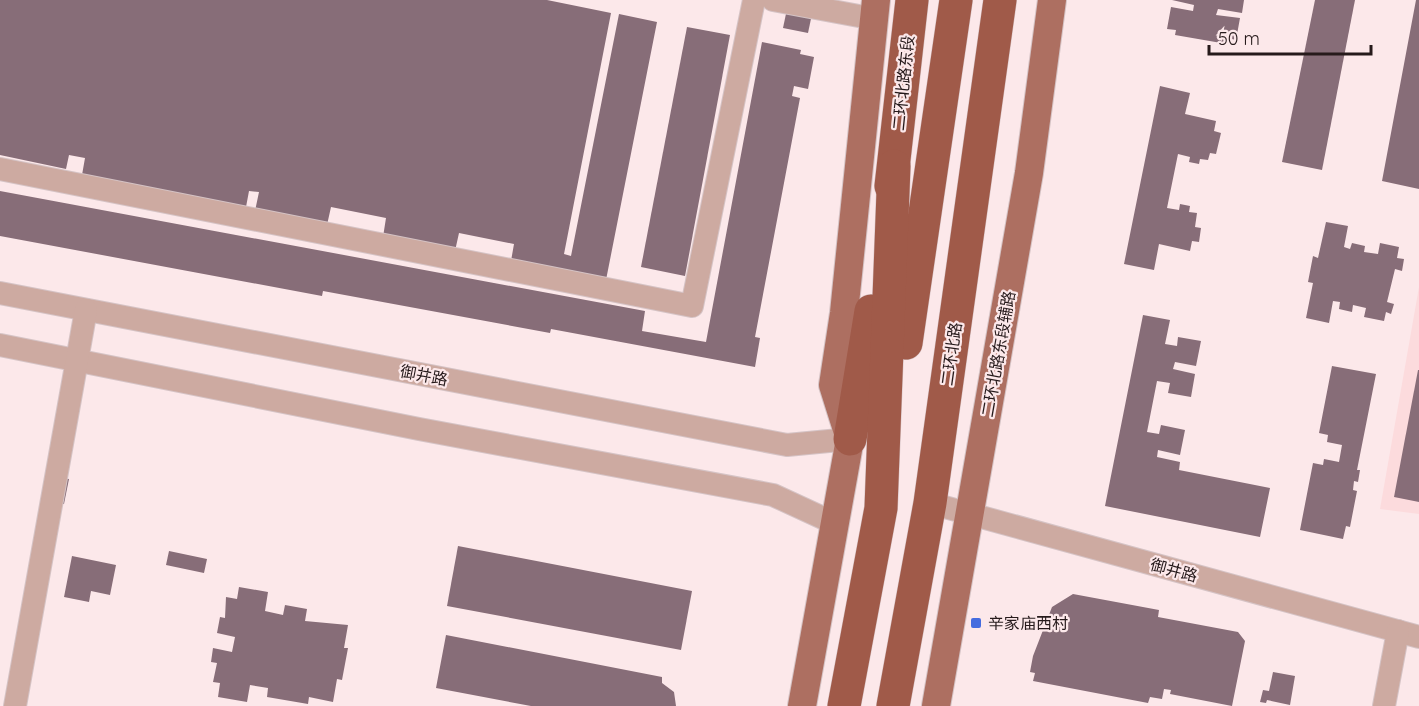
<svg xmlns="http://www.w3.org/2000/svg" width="1419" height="706" font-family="Quicksand,'Noto Sans SC',sans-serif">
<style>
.built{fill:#fcdbdd}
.building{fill:#876d78}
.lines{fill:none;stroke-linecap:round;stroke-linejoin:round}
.minor-casing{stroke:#d5c3c5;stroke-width:24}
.major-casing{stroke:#d5c3c5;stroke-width:30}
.highway-casing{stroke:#d5c3c5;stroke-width:34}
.minor{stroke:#cdaaa1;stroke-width:22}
.major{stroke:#ad6f61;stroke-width:28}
.highway{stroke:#a05a49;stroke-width:33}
.poi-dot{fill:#456cdf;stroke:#fce8ea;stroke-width:2}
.labels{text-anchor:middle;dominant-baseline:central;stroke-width:4.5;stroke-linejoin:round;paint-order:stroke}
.street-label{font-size:16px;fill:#261a1b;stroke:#fce8ea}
.poi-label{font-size:16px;fill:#261a1b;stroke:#fce8ea;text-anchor:start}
</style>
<rect width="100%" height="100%" fill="#fce8ea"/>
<polygon class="built" points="1419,287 1419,514 1380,509"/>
<g class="building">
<polygon points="0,0 547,0 611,13 564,254 571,256 619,14 657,22 606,280 511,261 514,244 459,233 455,251 383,237 386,218 331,207 327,225 255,211 259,192 249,191 246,207 82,175 85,158 69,155 66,169 0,155"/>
<polygon points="1172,0 1244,0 1242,13 1218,9 1216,15 1240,18 1236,40 1228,38 1227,44 1175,35 1176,30 1167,29 1171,7 1193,11 1194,5"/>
<polygon points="1315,0 1355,0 1322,170 1282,162"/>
<polygon points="1416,0 1419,0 1419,189 1382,181"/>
<polygon points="787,9 812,14 808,33 783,28"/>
<polygon points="687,27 730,35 685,276 641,267"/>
<polygon points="762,42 801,50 800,54 814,57 808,89 794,86 792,96 800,98 755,337 760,338 755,367 551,329 550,333 323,291 322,296 0,236 0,191 645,311 642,331 706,342"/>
<polygon points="1160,86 1190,93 1185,114 1216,121 1214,131 1221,133 1216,154 1210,153 1208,160 1200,159 1199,164 1189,162 1190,157 1178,154 1167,208 1179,210 1180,204 1190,206 1189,212 1197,213 1195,227 1201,228 1199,242 1192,241 1190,251 1159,244 1154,270 1124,264"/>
<polygon points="1326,222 1348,226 1344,247 1350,249 1352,243 1365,246 1364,252 1378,254 1380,243 1399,247 1397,258 1404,259 1402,271 1395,269 1387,302 1394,304 1391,314 1386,312 1384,321 1364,317 1366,308 1353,305 1352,312 1339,309 1340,302 1333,301 1329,323 1306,318 1313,283 1308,282 1313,256 1318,258"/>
<polygon points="1143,315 1170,320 1165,344 1177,346 1178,337 1201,341 1196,366 1175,362 1173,369 1195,374 1191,397 1168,393 1170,383 1157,381 1147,432 1159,434 1161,425 1185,430 1180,455 1158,450 1157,457 1180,462 1179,470 1270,488 1260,537 1105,506"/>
<polygon points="1332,366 1376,374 1357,470 1360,470 1358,482 1354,481 1353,490 1357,491 1350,527 1346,526 1343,539 1300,530 1313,463 1323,465 1324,459 1339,462 1342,445 1327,442 1328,435 1319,433"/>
<polygon points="1418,370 1419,370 1419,502 1394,497"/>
<polygon points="58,477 69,479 64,504 53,502"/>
<polygon points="458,546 692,591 681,650 447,606"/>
<polygon points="169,551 207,559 204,573 166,565"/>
<polygon points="72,556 116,565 110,595 91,591 89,602 64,597"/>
<polygon points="239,587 268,592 265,611 283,615 285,605 307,609 305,621 348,625 344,648 348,648 342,680 337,679 333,702 309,697 308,704 267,697 268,688 250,685 247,702 218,697 220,683 213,682 217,663 211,662 213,648 232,652 235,637 217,633 220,617 225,618 226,597 237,599"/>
<polygon points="1073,594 1159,610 1158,617 1238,632 1245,641 1232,706 1170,694 1171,690 1164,689 1162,699 1150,697 1148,703 1033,681 1035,673 1030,672 1033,656 1052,607"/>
<polygon points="446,635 662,677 662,683 674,692 676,706 531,706 436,688"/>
<polygon points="1273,672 1295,676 1290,705 1267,700 1266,703 1260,702 1263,690 1269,691"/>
</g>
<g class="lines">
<g class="minor-casing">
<g id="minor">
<polyline points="773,0 875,19"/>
<polyline points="0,169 692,306 754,0"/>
<polyline points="0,293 787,445 850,439"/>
<polyline points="0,345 419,429 773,495 836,524"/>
<polyline points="930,503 1419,637"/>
<polyline points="15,706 86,310"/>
<polyline points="1384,706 1398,631"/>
</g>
</g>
<g class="major-casing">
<g id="major">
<polyline points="802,706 850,439 833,385 844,313 876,0"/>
<polyline points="936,706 1029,173 1052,0"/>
</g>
</g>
<g class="highway-casing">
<g id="highway">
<polyline points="891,186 912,0"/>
<polyline points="906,343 956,0"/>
<polyline points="850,439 871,311"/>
<polyline points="844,706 881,508 894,166"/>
<polyline points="893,706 930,503 1000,0"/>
</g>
</g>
<use href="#minor" class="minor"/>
<use href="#major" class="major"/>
<use href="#highway" class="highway"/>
</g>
<rect class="poi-dot" x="970" y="617" width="12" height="12" rx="3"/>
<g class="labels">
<g class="street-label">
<text transform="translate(903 83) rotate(-84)">二环北路东段</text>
<text transform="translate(951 354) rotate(-82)">二环北路</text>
<text transform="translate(998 354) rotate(-80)">二环北路东段辅路</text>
<text transform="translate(424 375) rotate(11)">御井路</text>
<text transform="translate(1174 570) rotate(15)">御井路</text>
</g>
<g class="poi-label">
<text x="988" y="623">辛家庙西村</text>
</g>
</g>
<path d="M1209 45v9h162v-9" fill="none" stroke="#261a1b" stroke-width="3"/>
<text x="1218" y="45" font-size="18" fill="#261a1b" stroke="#fce8ea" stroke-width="4.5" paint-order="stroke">50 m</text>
</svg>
